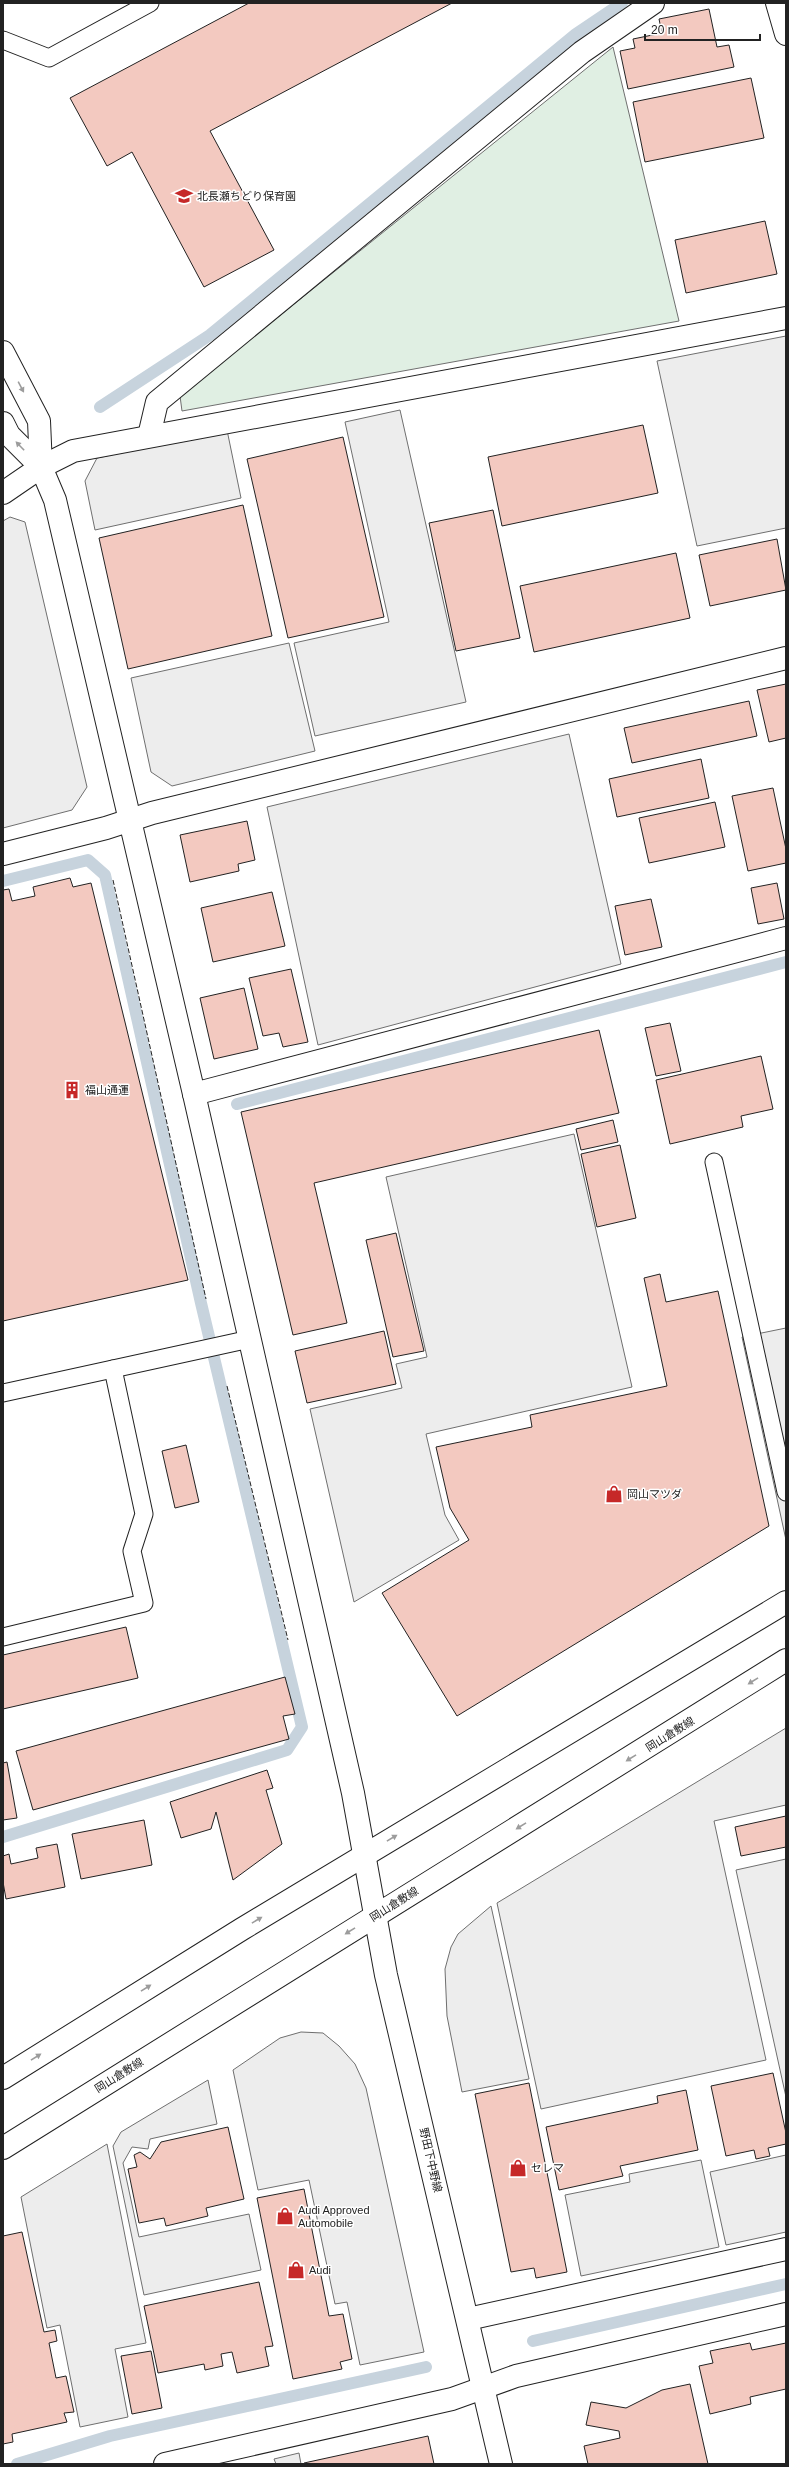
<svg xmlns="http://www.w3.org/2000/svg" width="789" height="2467" font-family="Helvetica,'Noto Sans JP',sans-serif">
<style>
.green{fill:#e0efe3;stroke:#6f6f6f}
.parking{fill:#ededed;stroke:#6f6f6f}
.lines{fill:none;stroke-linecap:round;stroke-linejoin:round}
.stream{stroke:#c7d3dd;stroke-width:12}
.building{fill:#f3c9c0;stroke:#222}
.service-casing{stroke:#222;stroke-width:19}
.minor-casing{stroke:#222;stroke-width:24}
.tertiary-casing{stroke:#222;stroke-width:24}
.secondary-casing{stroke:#222;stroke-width:24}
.service{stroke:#fff;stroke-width:17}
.minor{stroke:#fff;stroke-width:22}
.tertiary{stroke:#fff;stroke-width:22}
.secondary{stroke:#fff;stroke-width:22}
.fence{stroke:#222;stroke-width:1;stroke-dasharray:5 2;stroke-linecap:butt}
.oneway{fill:#9c9c9c}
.labels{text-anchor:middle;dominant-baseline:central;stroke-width:3;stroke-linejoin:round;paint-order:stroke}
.poi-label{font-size:11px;fill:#222;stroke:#fff;text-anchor:start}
.street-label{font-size:11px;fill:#222;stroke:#fff}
</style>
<rect width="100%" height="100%" fill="#fff"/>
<polygon class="green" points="613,47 679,321 182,411 180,396"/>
<g class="parking">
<polygon points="786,336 786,528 697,546 657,361"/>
<polygon points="400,410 466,702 315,736 294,643 389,622 345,422"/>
<polygon points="227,430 241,498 95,530 85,481 97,458"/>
<polygon points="10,517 25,522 87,787 72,810 3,828 3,521"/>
<polygon points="289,643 315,751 172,786 151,772 131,678"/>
<polygon points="569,734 621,964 318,1045 267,807"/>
<polygon points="574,1134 632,1387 426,1434 445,1515 459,1540 354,1602 310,1409 402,1388 396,1364 427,1357 386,1177"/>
<polygon points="786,1328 786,1540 742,1337"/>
<polygon points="786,1728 786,1805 714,1821 766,2060 541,2109 497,1903"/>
<polygon points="786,1859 786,2097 736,1870"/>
<polygon points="491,1906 529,2079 462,2092 447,2016 445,1969 451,1947 458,1934"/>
<polygon points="301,2032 323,2033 339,2046 355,2064 366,2088 424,2352 360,2365 347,2302 335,2304 309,2180 258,2190 233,2070 280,2038"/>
<polygon points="208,2080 217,2124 150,2139 148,2149 132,2147 123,2163 139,2237 249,2214 261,2270 144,2295 113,2146 121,2132"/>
<polygon points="107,2144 146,2343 115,2349 128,2417 80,2427 60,2325 47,2328 21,2197"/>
<polygon points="786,2155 786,2232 726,2245 710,2172"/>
<polygon points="701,2160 719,2247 581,2276 565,2195 630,2182 629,2174"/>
<polygon points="299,2453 301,2464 276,2464 274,2459"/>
</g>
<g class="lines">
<g class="stream">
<polyline points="100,407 210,335 576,34 622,3"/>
<polyline points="3,881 88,860 105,875 201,1303 302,1727 287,1750 3,1837"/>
<polyline points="237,1104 786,962"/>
<polyline points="533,2341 786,2284"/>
<polyline points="17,2464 110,2436 426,2367"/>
</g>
</g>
<g class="building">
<polygon points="249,3 452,3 210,131 274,250 204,287 132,152 107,166 70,98"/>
<polygon points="709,9 717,47 729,45 734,67 628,89 620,51 635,48 633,39 662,33 659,19"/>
<polygon points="751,78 764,138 645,162 633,102"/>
<polygon points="765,221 777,274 686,293 675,240"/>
<polygon points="643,425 658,493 502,526 488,457"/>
<polygon points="343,437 384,617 288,638 247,459"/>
<polygon points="243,505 272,636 128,669 99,538"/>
<polygon points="493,510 520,638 456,651 429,523"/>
<polygon points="777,539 786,590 710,606 699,555"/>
<polygon points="676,553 690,618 534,652 520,586"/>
<polygon points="786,684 786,738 769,742 757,690"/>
<polygon points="749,701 757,736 632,763 624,728"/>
<polygon points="701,759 709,798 617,817 609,779"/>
<polygon points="773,788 786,849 786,863 748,871 732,796"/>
<polygon points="715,802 725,847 649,863 639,818"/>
<polygon points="247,821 255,860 238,864 239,871 190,882 180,835"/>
<polygon points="70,878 73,887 91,883 188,1280 3,1321 3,890 9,889 12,901 35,896 33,887"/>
<polygon points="777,883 784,919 758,924 751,888"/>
<polygon points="272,892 285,946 213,962 201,908"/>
<polygon points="651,899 662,947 625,955 615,906"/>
<polygon points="291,969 308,1042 283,1047 279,1033 263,1036 249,978"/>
<polygon points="244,988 258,1049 214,1059 200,998"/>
<polygon points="670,1023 681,1071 656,1076 645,1028"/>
<polygon points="599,1030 619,1113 314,1183 347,1323 293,1335 241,1112"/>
<polygon points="761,1056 773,1109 741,1116 743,1127 670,1144 656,1080"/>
<polygon points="613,1120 618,1142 581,1150 576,1129"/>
<polygon points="620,1145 636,1218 597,1227 581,1154"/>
<polygon points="396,1233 424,1351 393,1357 366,1240"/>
<polygon points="660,1274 666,1302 718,1291 769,1526 457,1716 382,1593 469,1540 450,1508 436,1447 532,1427 530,1415 667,1386 644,1278"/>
<polygon points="384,1331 396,1384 307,1403 295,1351"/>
<polygon points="186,1445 199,1502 175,1508 162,1451"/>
<polygon points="126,1627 138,1678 3,1709 3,1655"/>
<polygon points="285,1677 295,1714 283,1716 289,1739 33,1810 16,1751"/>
<polygon points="7,1762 17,1818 3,1820 3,1763"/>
<polygon points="267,1770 273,1788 266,1790 282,1844 233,1880 216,1812 211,1829 181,1838 170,1802"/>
<polygon points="786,1816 786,1847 741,1856 735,1827"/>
<polygon points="144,1820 152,1865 81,1879 72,1834"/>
<polygon points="57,1844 65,1887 6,1899 3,1882 3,1856 9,1854 11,1864 38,1858 36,1848"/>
<polygon points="773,2073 786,2133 786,2144 768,2148 770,2156 756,2159 754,2150 726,2156 711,2086"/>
<polygon points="529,2083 567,2272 536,2278 534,2268 511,2272 475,2094"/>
<polygon points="686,2090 698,2150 620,2166 623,2176 559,2190 546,2127 658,2103 657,2096"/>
<polygon points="228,2127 244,2199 206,2208 208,2216 166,2226 164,2218 139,2223 128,2169 137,2167 134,2155 140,2152 150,2159 161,2142"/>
<polygon points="304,2189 329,2316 343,2314 352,2359 340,2362 342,2369 293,2379 257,2198"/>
<polygon points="22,2232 44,2332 55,2330 57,2341 49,2343 56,2378 66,2376 74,2412 64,2413 67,2422 12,2434 13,2442 3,2444 3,2236"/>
<polygon points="259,2282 273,2346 265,2347 269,2366 237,2373 232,2352 221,2354 223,2366 205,2370 204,2364 158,2373 144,2306"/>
<polygon points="750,2343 752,2350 786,2343 786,2391 786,2389 750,2397 751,2404 710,2414 699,2366 713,2363 710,2351"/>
<polygon points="151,2351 162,2408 132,2414 121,2356"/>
<polygon points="690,2384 708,2464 588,2464 584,2446 620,2438 619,2431 586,2425 591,2402 626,2408 662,2390"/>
<polygon points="428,2436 434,2464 304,2464 304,2463"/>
</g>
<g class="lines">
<g class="service-casing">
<g id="service">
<polyline points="3,40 49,58 150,3"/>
<polyline points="714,1162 786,1492"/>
<polyline points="3,1393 250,1339"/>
<polyline points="3,1637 144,1603 132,1551 144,1514 113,1369"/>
</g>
</g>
<g class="minor-casing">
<g id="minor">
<polyline points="777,3 786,34"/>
<polyline points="149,436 157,402 582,52 653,3"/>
<polyline points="3,493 41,467 73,451 786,318"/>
<polyline points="3,854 106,828 152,813 786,658"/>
<polyline points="194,1094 786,938"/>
<polyline points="468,2319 786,2249"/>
<polyline points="165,2464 452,2399 516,2376 786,2314"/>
</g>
</g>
<g class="tertiary-casing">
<g id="tertiary">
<polyline points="3,352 39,421 41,467"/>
<polyline points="3,423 9,435 41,467 55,500 194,1094 353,1793 386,1975 501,2464"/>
</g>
</g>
<g class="secondary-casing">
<g id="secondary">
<polyline points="3,2078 242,1929 786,1602"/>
<polyline points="3,2148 786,1660"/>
</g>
</g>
<use href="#service" class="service"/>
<use href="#minor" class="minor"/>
<use href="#tertiary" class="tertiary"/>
<use href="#secondary" class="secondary"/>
<g class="fence">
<polyline points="113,880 206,1299"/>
<polyline points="227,1386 288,1640"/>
</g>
</g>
<defs><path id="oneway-solid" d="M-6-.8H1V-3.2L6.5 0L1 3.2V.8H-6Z"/></defs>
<g class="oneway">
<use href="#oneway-solid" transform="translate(21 387) rotate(62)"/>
<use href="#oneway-solid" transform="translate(20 446) rotate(-134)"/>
<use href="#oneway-solid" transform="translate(753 1681) rotate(148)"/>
<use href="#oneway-solid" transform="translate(631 1758) rotate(148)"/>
<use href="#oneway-solid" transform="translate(521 1826) rotate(148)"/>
<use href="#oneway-solid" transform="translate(392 1838) rotate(-31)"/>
<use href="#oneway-solid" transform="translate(257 1920) rotate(-31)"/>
<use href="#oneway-solid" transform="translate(350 1931) rotate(148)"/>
<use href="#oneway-solid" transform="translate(146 1988) rotate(-32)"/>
<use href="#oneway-solid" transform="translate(36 2057) rotate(-32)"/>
</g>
<defs>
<g id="school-bare" transform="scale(1.38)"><path d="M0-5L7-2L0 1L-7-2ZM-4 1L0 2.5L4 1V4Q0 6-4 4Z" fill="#c62828" stroke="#fff" stroke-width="2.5" paint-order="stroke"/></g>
<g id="building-bare" transform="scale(1.38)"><path d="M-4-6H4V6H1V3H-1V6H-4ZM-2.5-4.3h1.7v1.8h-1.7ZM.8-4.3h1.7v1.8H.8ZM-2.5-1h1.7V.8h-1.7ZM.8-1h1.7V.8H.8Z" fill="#c62828" stroke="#fff" stroke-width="2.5" paint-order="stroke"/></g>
<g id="shop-bare" transform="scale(1.38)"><path d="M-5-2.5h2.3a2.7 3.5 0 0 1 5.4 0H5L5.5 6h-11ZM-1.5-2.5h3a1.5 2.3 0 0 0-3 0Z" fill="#c62828" stroke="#fff" stroke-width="2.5" paint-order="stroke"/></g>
</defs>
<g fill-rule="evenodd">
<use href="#school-bare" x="184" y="196"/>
<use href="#building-bare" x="72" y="1090"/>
<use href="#shop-bare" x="614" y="1494"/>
<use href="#shop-bare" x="518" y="2168"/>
<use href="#shop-bare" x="285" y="2216"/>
<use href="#shop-bare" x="296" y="2270"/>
</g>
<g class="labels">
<g class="poi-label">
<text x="197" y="196">北長瀬ちどり保育園</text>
<text x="85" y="1090">福山通運</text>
<text x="627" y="1494">岡山マツダ</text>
<text x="531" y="2168">セレマ</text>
<text x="298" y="2210">Audi Approved<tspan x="298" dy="13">Automobile</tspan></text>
<text x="309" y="2270">Audi</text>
</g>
<g class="street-label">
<text transform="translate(670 1734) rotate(-32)">岡山倉敷線</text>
<text transform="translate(394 1904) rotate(-32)">岡山倉敷線</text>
<text transform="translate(119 2075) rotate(-32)">岡山倉敷線</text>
<text transform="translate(431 2160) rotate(77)">野田下中野線</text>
</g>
</g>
<rect width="789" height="2467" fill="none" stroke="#222222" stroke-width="8"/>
<path d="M645 34v6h115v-6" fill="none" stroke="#222222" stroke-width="2"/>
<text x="651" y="34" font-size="12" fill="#222222" stroke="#ffffff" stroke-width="3" paint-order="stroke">20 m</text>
</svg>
